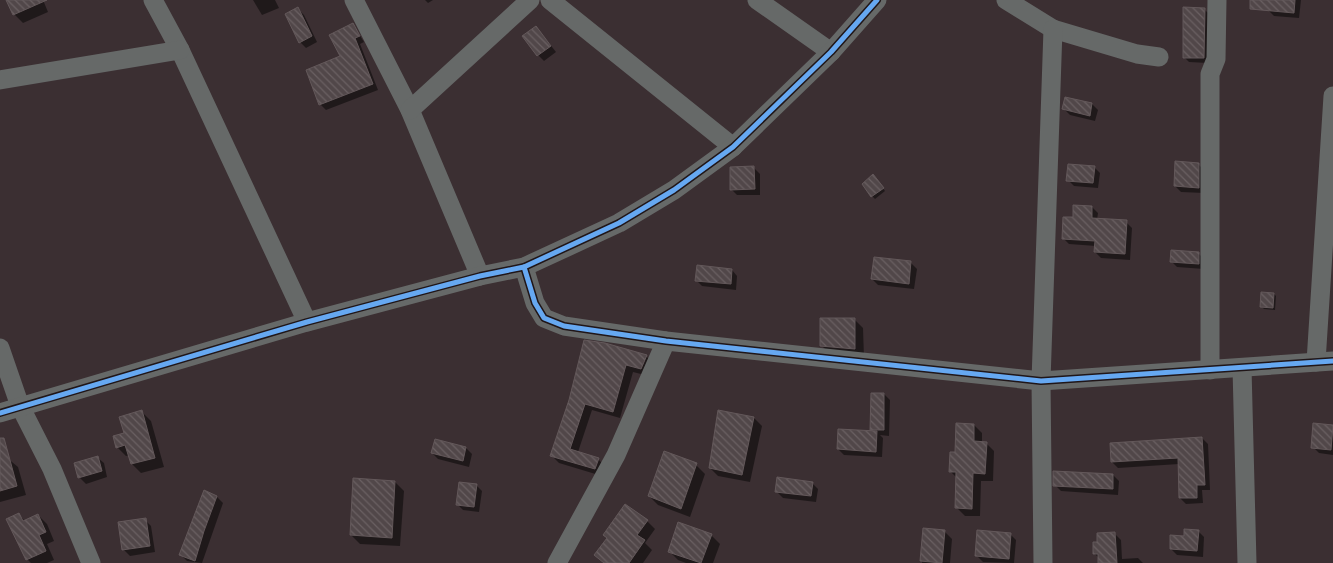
<svg xmlns="http://www.w3.org/2000/svg" width="1333" height="563" font-family="'Golos Text',sans-serif">
<style>
.shadow{fill:#0007}
.building{fill:url(#building-back-hatch);stroke:#63585a}
.lines{fill:none;stroke-linecap:round;stroke-linejoin:round}
.minor{stroke:#666968;stroke-width:19}
.cycleway-casing{stroke:#201618;stroke-width:8}
.cycleway{stroke:#66a8f1;stroke-width:5}
</style>
<defs>
<pattern id="building-back-hatch" width="6" height="6" patternUnits="userSpaceOnUse" patternTransform="scale(1.25)"><rect width="6" height="6" fill="#514749"/><path d="M-1 5l2 2M0 0l6 6M5-1l2 2" fill="none" stroke="#6a6062"/></pattern>
</defs>
<rect width="100%" height="100%" fill="#3b2f32"/>
<g class="shadow">
<polygon points="8,0 43,0 48,12 23,23 14,14"/>
<polygon points="253,0 275,0 279,8 262,15"/>
<polygon points="425,0 433,0 428,3"/>
<polygon points="1269,0 1301,0 1299,18 1274,16 1268,10"/>
<polygon points="298,9 304,15 317,42 306,48 300,42"/>
<polygon points="1204,9 1209,14 1208,63 1189,62 1184,57"/>
<polygon points="353,25 364,42 360,44 378,90 326,110 320,104"/>
<polygon points="541,33 556,52 544,61 538,55"/>
<polygon points="1092,104 1098,110 1095,121 1070,115 1064,109"/>
<polygon points="1198,164 1204,170 1204,193 1181,192 1175,186"/>
<polygon points="1094,167 1100,173 1098,188 1074,186 1068,180"/>
<polygon points="754,168 760,174 760,195 737,195 731,189"/>
<polygon points="876,179 885,191 875,199 872,196"/>
<polygon points="1092,207 1098,213 1097,220 1126,222 1132,228 1130,260 1101,258 1095,252 1096,246 1069,244 1063,238 1074,219"/>
<polygon points="1198,253 1204,259 1204,269 1177,267 1171,261"/>
<polygon points="911,263 917,269 914,289 878,285 872,279"/>
<polygon points="732,270 737,276 736,290 702,286 696,280"/>
<polygon points="1274,294 1276,296 1275,310 1264,309 1261,306"/>
<polygon points="854,319 863,328 864,358 831,355 822,346"/>
<polygon points="605,345 647,357 654,364 649,376 633,372 620,418 592,410 578,452 598,459 605,466 602,476 559,463 551,455"/>
<polygon points="884,394 890,400 889,436 880,435 883,438 882,457 844,455 838,449 874,432 871,429"/>
<polygon points="142,412 151,421 164,467 141,473 132,464 130,455 126,456 117,447"/>
<polygon points="719,412 754,418 762,426 750,482 718,476 710,468"/>
<polygon points="974,425 982,433 982,443 986,443 994,451 993,481 981,481 980,516 965,516 957,508 957,478 950,471 956,453"/>
<polygon points="1333,426 1333,455 1319,453 1313,447"/>
<polygon points="1202,438 1208,444 1210,490 1202,490 1203,503 1186,504 1180,498 1179,464 1118,468 1112,462"/>
<polygon points="466,448 472,454 469,467 438,459 432,453"/>
<polygon points="0,452 18,467 26,495 0,502"/>
<polygon points="665,453 696,465 705,474 690,517 658,505 649,496"/>
<polygon points="98,458 104,463 107,477 86,484 80,478 76,464"/>
<polygon points="1113,475 1119,481 1118,495 1061,491 1055,485"/>
<polygon points="395,482 404,491 400,546 360,544 351,535"/>
<polygon points="812,483 818,489 816,502 783,498 777,492"/>
<polygon points="476,485 482,491 479,512 463,510 457,504"/>
<polygon points="217,497 223,503 202,563 187,561 181,555"/>
<polygon points="19,515 25,521 38,515 47,524 54,541 47,544 54,560 47,563 31,563 27,559"/>
<polygon points="145,520 151,526 155,552 130,556 124,550"/>
<polygon points="647,521 655,529 645,543 652,550 643,563 604,563 595,555"/>
<polygon points="924,529 944,531 952,539 950,563 922,563"/>
<polygon points="1198,531 1204,537 1203,557 1177,555 1171,549"/>
<polygon points="1010,534 1016,540 1014,563 983,562 977,556"/>
<polygon points="1115,534 1121,540 1122,559 1138,558 1143,563 1100,563 1100,559 1095,554"/>
<polygon points="711,535 720,544 713,563 686,563 678,560 669,551"/>
</g>
<g class="building">
<polygon points="6,0 47,0 13,15"/>
<polygon points="1250,0 1295,0 1294,13 1250,9"/>
<polygon points="298,7 312,36 299,43 285,14"/>
<polygon points="1183,7 1205,8 1204,58 1183,58"/>
<polygon points="353,23 360,36 355,38 373,84 319,105 306,70 340,56 329,35"/>
<polygon points="536,26 551,46 537,56 522,36"/>
<polygon points="1065,97 1092,103 1090,116 1062,109"/>
<polygon points="1175,161 1199,163 1199,188 1174,186"/>
<polygon points="1068,164 1095,166 1093,183 1066,181"/>
<polygon points="754,166 755,189 730,190 730,167"/>
<polygon points="873,174 884,188 871,197 862,184"/>
<polygon points="1073,205 1092,206 1092,218 1127,220 1125,254 1094,252 1095,241 1062,239 1063,217 1073,217"/>
<polygon points="1171,250 1199,252 1199,264 1170,262"/>
<polygon points="874,257 911,261 909,284 871,279"/>
<polygon points="697,265 732,269 731,284 695,281"/>
<polygon points="1261,292 1274,293 1273,308 1260,307"/>
<polygon points="820,318 855,318 855,349 820,346"/>
<polygon points="584,340 605,343 647,355 641,369 626,365 613,412 585,404 570,449 599,458 595,469 550,456 569,400"/>
<polygon points="871,393 884,393 884,430 870,430"/>
<polygon points="142,410 155,458 131,464 125,445 116,448 113,436 124,433 119,417"/>
<polygon points="718,410 754,417 742,475 709,468"/>
<polygon points="956,423 974,424 974,441 987,442 985,474 973,473 972,509 955,508 956,472 949,472 950,452 955,452"/>
<polygon points="1313,423 1333,425 1331,450 1311,448"/>
<polygon points="838,429 877,431 876,452 837,449"/>
<polygon points="1202,437 1205,485 1197,485 1197,498 1179,498 1178,458 1111,462 1110,443"/>
<polygon points="0,438 4,438 17,486 0,491"/>
<polygon points="435,439 466,447 463,461 431,453"/>
<polygon points="664,451 697,463 681,509 648,496"/>
<polygon points="98,456 102,471 78,478 74,463"/>
<polygon points="1053,471 1113,474 1113,489 1053,486"/>
<polygon points="777,477 813,482 811,496 775,492"/>
<polygon points="353,478 395,481 392,538 350,535"/>
<polygon points="459,482 477,484 474,507 456,505"/>
<polygon points="204,490 217,496 204,531 195,561 179,555"/>
<polygon points="625,504 648,520 637,535 645,540 629,563 604,563 594,555 607,538 603,535"/>
<polygon points="19,513 23,521 38,514 46,532 39,535 46,551 26,560 6,519"/>
<polygon points="146,518 150,546 122,550 118,522"/>
<polygon points="678,522 712,534 701,563 668,552"/>
<polygon points="923,528 945,530 942,563 920,561"/>
<polygon points="1184,529 1199,530 1197,551 1170,549 1170,535 1184,536"/>
<polygon points="977,530 1011,533 1009,559 975,556"/>
<polygon points="1115,532 1117,563 1098,563 1098,554 1093,554 1093,542 1097,542 1097,533"/>
</g>
<g class="lines">
<g class="minor">
<polyline points="153,0 180,50 307,322"/>
<polyline points="354,0 410,110 480,276"/>
<polyline points="550,0 733,147"/>
<polyline points="757,0 831,52"/>
<polyline points="1006,0 1053,29 1137,54 1159,57"/>
<polyline points="0,80 180,50"/>
<polyline points="410,110 530,0"/>
<polyline points="524,267 535,303 544,318 564,326 666,341 1041,381 1333,361"/>
<polyline points="0,348 20,406 52,469 91,563"/>
<polyline points="1316,362 1333,96"/>
<polyline points="1242,368 1247,563"/>
<polyline points="1210,370 1210,74 1216,59 1217,0"/>
<polyline points="0,413 307,322 480,276 524,267 619,223 674,190 733,147 831,52 877,0"/>
<polyline points="557,563 616,455 666,341"/>
<polyline points="1043,563 1041,381 1053,29"/>
</g>
<g class="cycleway-casing">
<g id="cycleway">
<polyline points="524,267 535,303 544,318 564,326 666,341 1041,381 1333,361"/>
<polyline points="0,413 307,322 480,276 524,267 619,223 674,190 733,147 831,52 877,0"/>
</g>
</g>
<use href="#cycleway" class="cycleway"/>
</g>
</svg>
